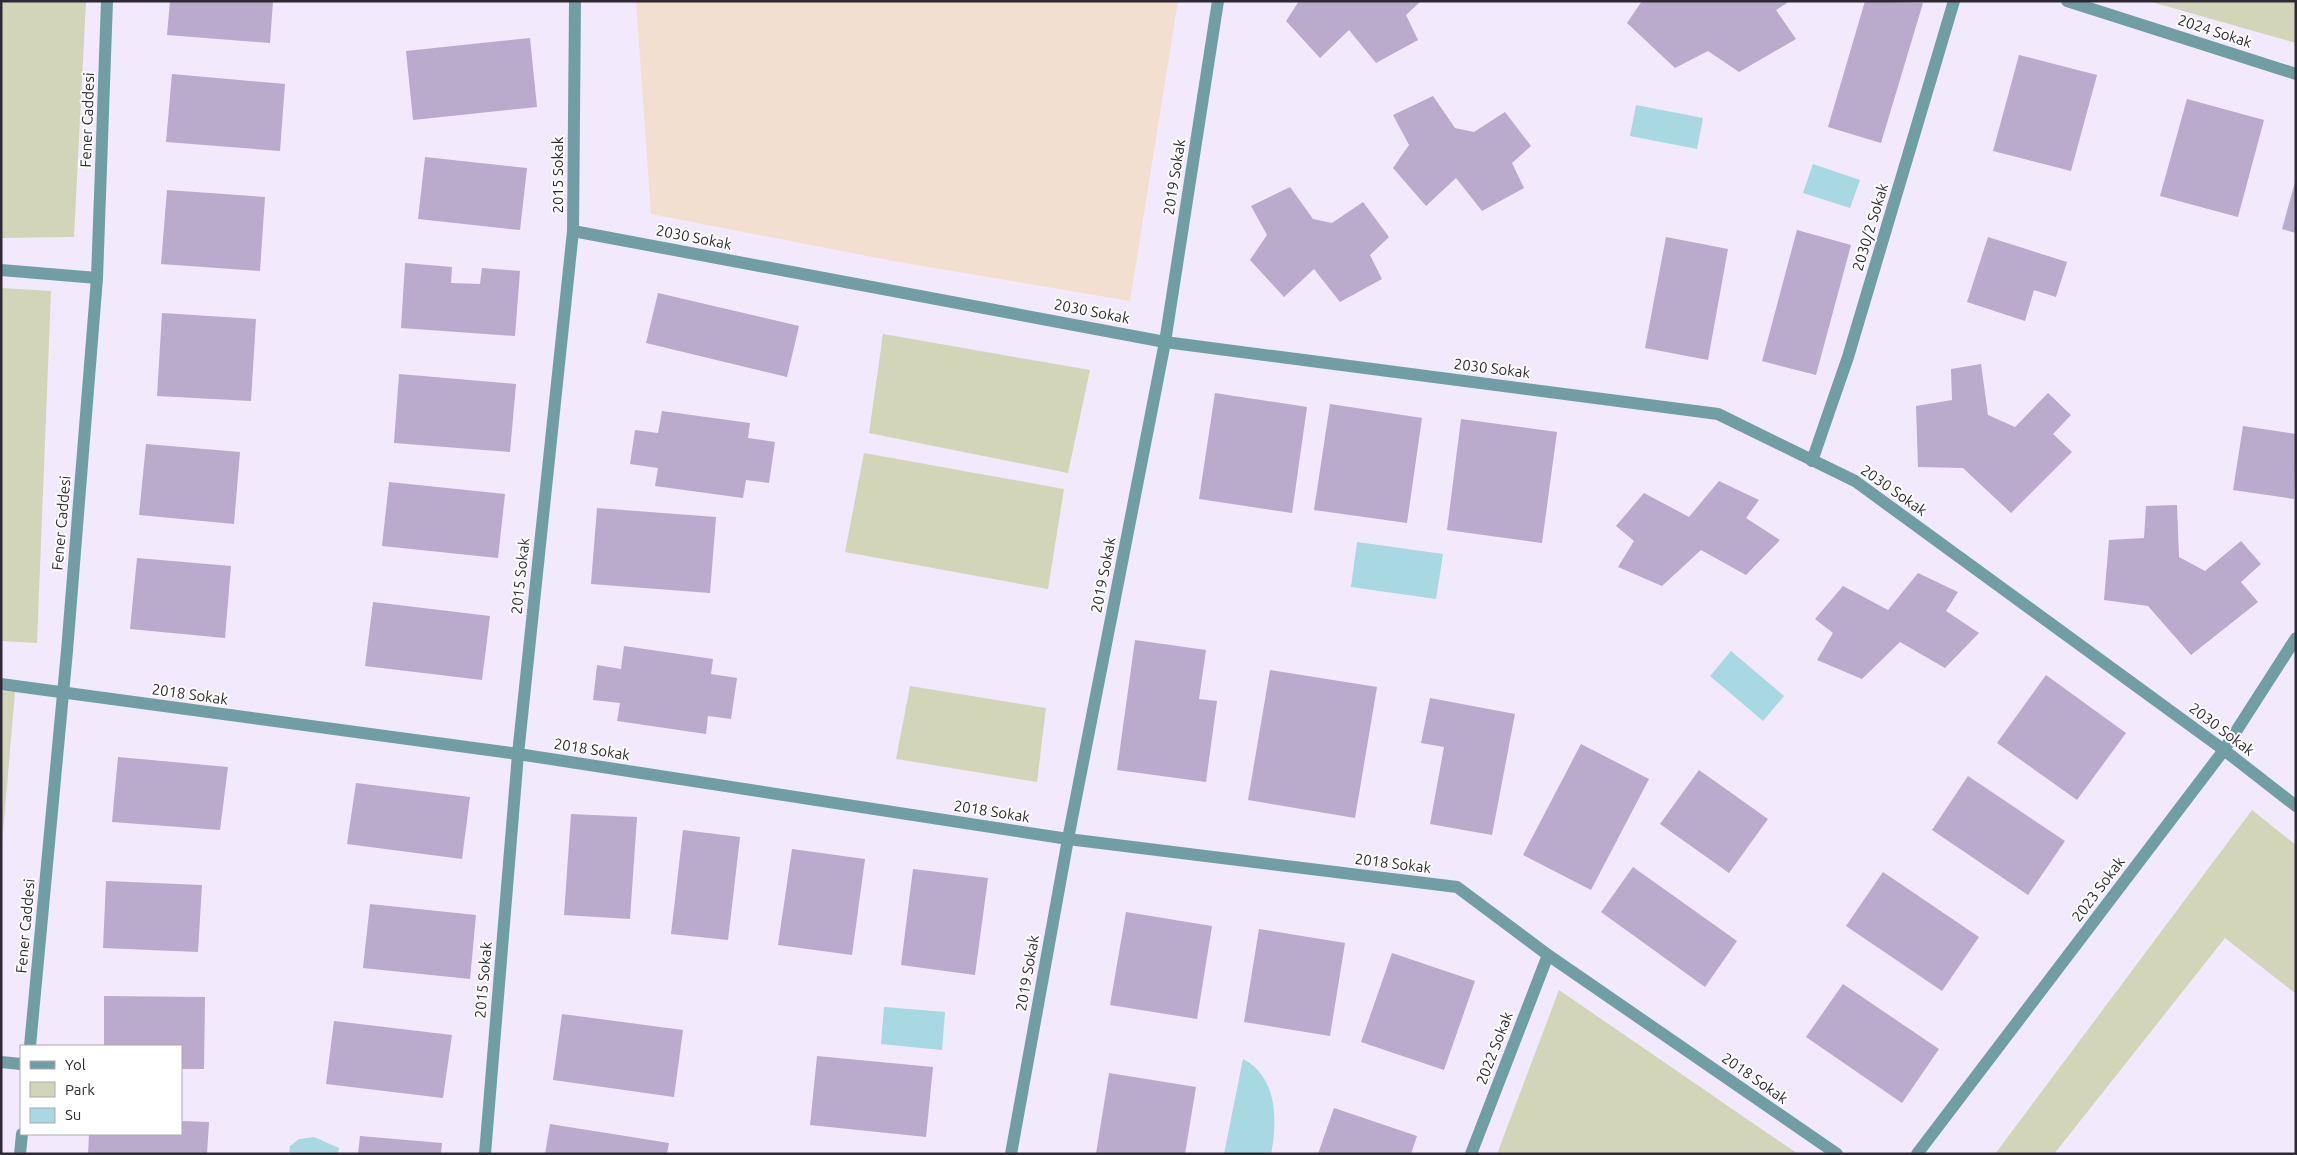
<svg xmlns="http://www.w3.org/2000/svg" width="2297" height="1155" font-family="Ubuntu,sans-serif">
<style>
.education{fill:#f3dfd0}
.green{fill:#d2d5b8}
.water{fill:#a8d8e2}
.building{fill:#baaacc}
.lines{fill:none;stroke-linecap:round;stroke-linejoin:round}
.minor{stroke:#719ea5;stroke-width:12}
.tertiary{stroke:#719ea5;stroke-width:12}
.labels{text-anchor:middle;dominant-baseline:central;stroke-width:4;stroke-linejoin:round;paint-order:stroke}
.street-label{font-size:15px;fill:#2f2935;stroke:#fff}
</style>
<rect width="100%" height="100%" fill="#f2e9fd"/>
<polygon class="education" points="636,1 1178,1 1130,301 888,260 651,214"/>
<g class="green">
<polygon points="1,1 86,1 74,237 1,238"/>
<polygon points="2148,1 2296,1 2296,43"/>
<polygon points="1,288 51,291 37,643 1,641"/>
<polygon points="883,334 1090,370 1068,473 869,433"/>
<polygon points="864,453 1064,489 1048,589 845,552"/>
<polygon points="910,686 1046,708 1037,782 896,759"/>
<polygon points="1,691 15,692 1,855"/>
<polygon points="2252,810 2296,845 2296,994 2225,938 2054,1154 1995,1154"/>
<polygon points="1559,990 1798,1154 1497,1154"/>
</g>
<g class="water">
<polygon points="1636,105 1703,118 1697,149 1630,136"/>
<polygon points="1813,164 1860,180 1850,208 1803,193"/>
<polygon points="1357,542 1443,554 1436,599 1351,587"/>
<polygon points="1731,651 1784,696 1763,721 1710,676"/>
<polygon points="884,1007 945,1012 942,1050 881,1044"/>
<path d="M1243,1059C1277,1076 1278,1121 1271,1154H1224Z"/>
<polygon points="314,1137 339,1148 338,1154 289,1154 290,1146 299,1139"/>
</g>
<g class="building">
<polygon points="170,1 273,1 270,43 167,35"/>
<polygon points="1299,1 1421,1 1406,15 1418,40 1376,63 1349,30 1320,58 1286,21"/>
<polygon points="1642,1 1790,1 1776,10 1796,39 1739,72 1708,51 1675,68 1627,23"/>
<polygon points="1865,1 1923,3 1881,143 1828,127"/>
<polygon points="530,38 537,107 413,120 406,51"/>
<polygon points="2019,55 2097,75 2071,171 1993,151"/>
<polygon points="172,74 285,84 280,151 166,142"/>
<polygon points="1433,96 1455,128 1474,132 1505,112 1531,146 1512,163 1524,188 1482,211 1456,178 1426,206 1393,168 1409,145 1393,115"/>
<polygon points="2187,99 2264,120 2238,217 2160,196"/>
<polygon points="425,157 527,168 520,230 418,219"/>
<polygon points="2295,182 2296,182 2296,233 2282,229"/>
<polygon points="1290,187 1313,219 1332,223 1363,202 1389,237 1370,255 1382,279 1340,302 1314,269 1284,297 1250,260 1267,235 1251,206"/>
<polygon points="167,190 265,197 260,271 161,264"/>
<polygon points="1797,230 1851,245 1816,375 1762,361"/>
<polygon points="1666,237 1728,249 1708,360 1645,348"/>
<polygon points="1988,237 2067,262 2056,297 2034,290 2025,321 1967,302"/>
<polygon points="405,263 452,267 451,283 480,284 482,268 520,271 515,336 401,328"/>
<polygon points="658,293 799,326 787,377 646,343"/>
<polygon points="162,313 256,319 251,401 157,396"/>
<polygon points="1981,364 1988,415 2015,427 2048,393 2071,415 2053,434 2072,452 2011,513 1963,468 1918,467 1916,406 1952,400 1951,369"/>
<polygon points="399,374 516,384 510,452 394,443"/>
<polygon points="1215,393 1307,407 1292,513 1199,499"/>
<polygon points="1330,404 1422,418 1407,523 1314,510"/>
<polygon points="662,411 750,423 748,438 775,442 769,483 746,480 743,498 655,486 658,468 630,464 635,430 658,433"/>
<polygon points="1461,419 1557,432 1542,543 1447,530"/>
<polygon points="2243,426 2296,434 2294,499 2233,490"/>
<polygon points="146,444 240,452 234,524 139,515"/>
<polygon points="1719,481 1759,500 1746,518 1780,540 1746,575 1701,550 1662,586 1618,567 1634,541 1616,526 1644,493 1689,517"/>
<polygon points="389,482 505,494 498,558 382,546"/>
<polygon points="2177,505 2179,557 2205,571 2241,541 2261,564 2241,582 2258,602 2191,655 2148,606 2104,600 2109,540 2144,538 2146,506"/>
<polygon points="597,508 716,517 710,593 591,584"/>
<polygon points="137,558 231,566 225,638 130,629"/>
<polygon points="1918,573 1958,592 1946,611 1979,633 1945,668 1900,642 1862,679 1817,660 1833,633 1815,619 1843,586 1888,610"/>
<polygon points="373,602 490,616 482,680 365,666"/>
<polygon points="1135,640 1206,650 1199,699 1217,701 1206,782 1117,770"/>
<polygon points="624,646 713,659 711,674 737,678 731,719 708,716 706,734 617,721 620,703 593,700 597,665 621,669"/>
<polygon points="1270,670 1377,687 1355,818 1248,800"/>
<polygon points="2046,675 2126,733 2077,800 1997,743"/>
<polygon points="1430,698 1515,714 1492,835 1430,824 1444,747 1421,743"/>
<polygon points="1581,744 1649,779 1591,890 1523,855"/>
<polygon points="118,757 228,767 220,830 112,822"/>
<polygon points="1699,770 1768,819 1729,873 1660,824"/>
<polygon points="1968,776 2065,841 2028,895 1932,830"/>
<polygon points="356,783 470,797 462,859 347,844"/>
<polygon points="571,814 637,817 630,919 564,915"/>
<polygon points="683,830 740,837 728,940 671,934"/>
<polygon points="792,849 865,859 852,955 778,945"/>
<polygon points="1633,867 1737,941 1705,987 1601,912"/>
<polygon points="913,869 988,878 975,975 901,965"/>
<polygon points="1883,872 1979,937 1942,991 1846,926"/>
<polygon points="106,881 202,885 198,952 103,948"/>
<polygon points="370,904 476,915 470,979 363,968"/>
<polygon points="1126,912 1212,926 1197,1019 1110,1005"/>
<polygon points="1259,929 1345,943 1330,1036 1244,1022"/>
<polygon points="1392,953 1475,981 1444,1070 1361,1042"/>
<polygon points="1843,984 1939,1049 1902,1103 1806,1037"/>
<polygon points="104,996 205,997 204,1069 181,1069 181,1046 104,1046"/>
<polygon points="562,1014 683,1030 674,1097 553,1080"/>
<polygon points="334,1021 452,1035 443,1098 326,1084"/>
<polygon points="817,1056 933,1067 926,1137 810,1125"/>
<polygon points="1109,1073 1196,1087 1185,1154 1096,1154"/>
<polygon points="1334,1108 1417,1136 1411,1154 1318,1154"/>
<polygon points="181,1121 209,1122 207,1154 88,1154 89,1134 181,1134"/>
<polygon points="550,1124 669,1143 667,1154 545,1154"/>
<polygon points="360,1136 442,1143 441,1154 358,1154"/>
</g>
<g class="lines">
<g class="minor">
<polyline points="2067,1 2296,74"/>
<polyline points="573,231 1165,342 1718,414 1855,481 2224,750 2296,806"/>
<polyline points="1,270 97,278"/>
<polyline points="1812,461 1848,357 1954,1"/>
<polyline points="1,684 518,754 1068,839 1457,887 1548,955 1837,1154"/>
<polyline points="1,1062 21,1064"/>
<polyline points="485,1154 518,754 573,231 575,1"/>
<polyline points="1011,1154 1068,839 1165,342 1218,1"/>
<polyline points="1471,1154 1548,955"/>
<polyline points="1917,1154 2224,750 2296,638"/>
</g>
<g class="tertiary">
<polyline points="30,1046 67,651 97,278 107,1"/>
<polyline points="20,1154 22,1134"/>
</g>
</g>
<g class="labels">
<g class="street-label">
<text transform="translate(2215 31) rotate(18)">2024 Sokak</text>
<text transform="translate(87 120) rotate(-88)">Fener Caddesi</text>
<text transform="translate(557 175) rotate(-90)">2015 Sokak</text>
<text transform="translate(1174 177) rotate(-81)">2019 Sokak</text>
<text transform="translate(1870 227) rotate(-73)">2030/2 Sokak</text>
<text transform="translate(694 237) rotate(11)">2030 Sokak</text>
<text transform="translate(1092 311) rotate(11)">2030 Sokak</text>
<text transform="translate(1492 368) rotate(7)">2030 Sokak</text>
<text transform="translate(1894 490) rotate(35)">2030 Sokak</text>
<text transform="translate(61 523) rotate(-85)">Fener Caddesi</text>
<text transform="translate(1103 575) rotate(-79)">2019 Sokak</text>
<text transform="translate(520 576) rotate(-84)">2015 Sokak</text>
<text transform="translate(190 694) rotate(8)">2018 Sokak</text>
<text transform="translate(2222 729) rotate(37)">2030 Sokak</text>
<text transform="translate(592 749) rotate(9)">2018 Sokak</text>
<text transform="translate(992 811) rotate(9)">2018 Sokak</text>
<text transform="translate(1393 863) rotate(7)">2018 Sokak</text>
<text transform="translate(2098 889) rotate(-53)">2023 Sokak</text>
<text transform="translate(25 926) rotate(-85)">Fener Caddesi</text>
<text transform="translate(1027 973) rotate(-80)">2019 Sokak</text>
<text transform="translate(483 980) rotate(-85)">2015 Sokak</text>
<text transform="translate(1494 1048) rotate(-69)">2022 Sokak</text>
<text transform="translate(1755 1078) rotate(35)">2018 Sokak</text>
</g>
</g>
<rect width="2297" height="1155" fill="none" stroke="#2f2935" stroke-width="5"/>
<rect x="20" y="1045" width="162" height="90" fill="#ffffff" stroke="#aca9ae"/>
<rect x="30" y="1061" width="25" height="8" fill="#719ea5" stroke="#aca9ae"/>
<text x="65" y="1070" font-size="15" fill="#2f2935">Yol</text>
<rect x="30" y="1082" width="25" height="15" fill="#d2d5b8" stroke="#aca9ae"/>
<text x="65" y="1095" font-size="15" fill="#2f2935">Park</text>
<rect x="30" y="1108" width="25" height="15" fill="#a8d8e2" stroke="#aca9ae"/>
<text x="65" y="1120" font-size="15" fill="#2f2935">Su</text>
</svg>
